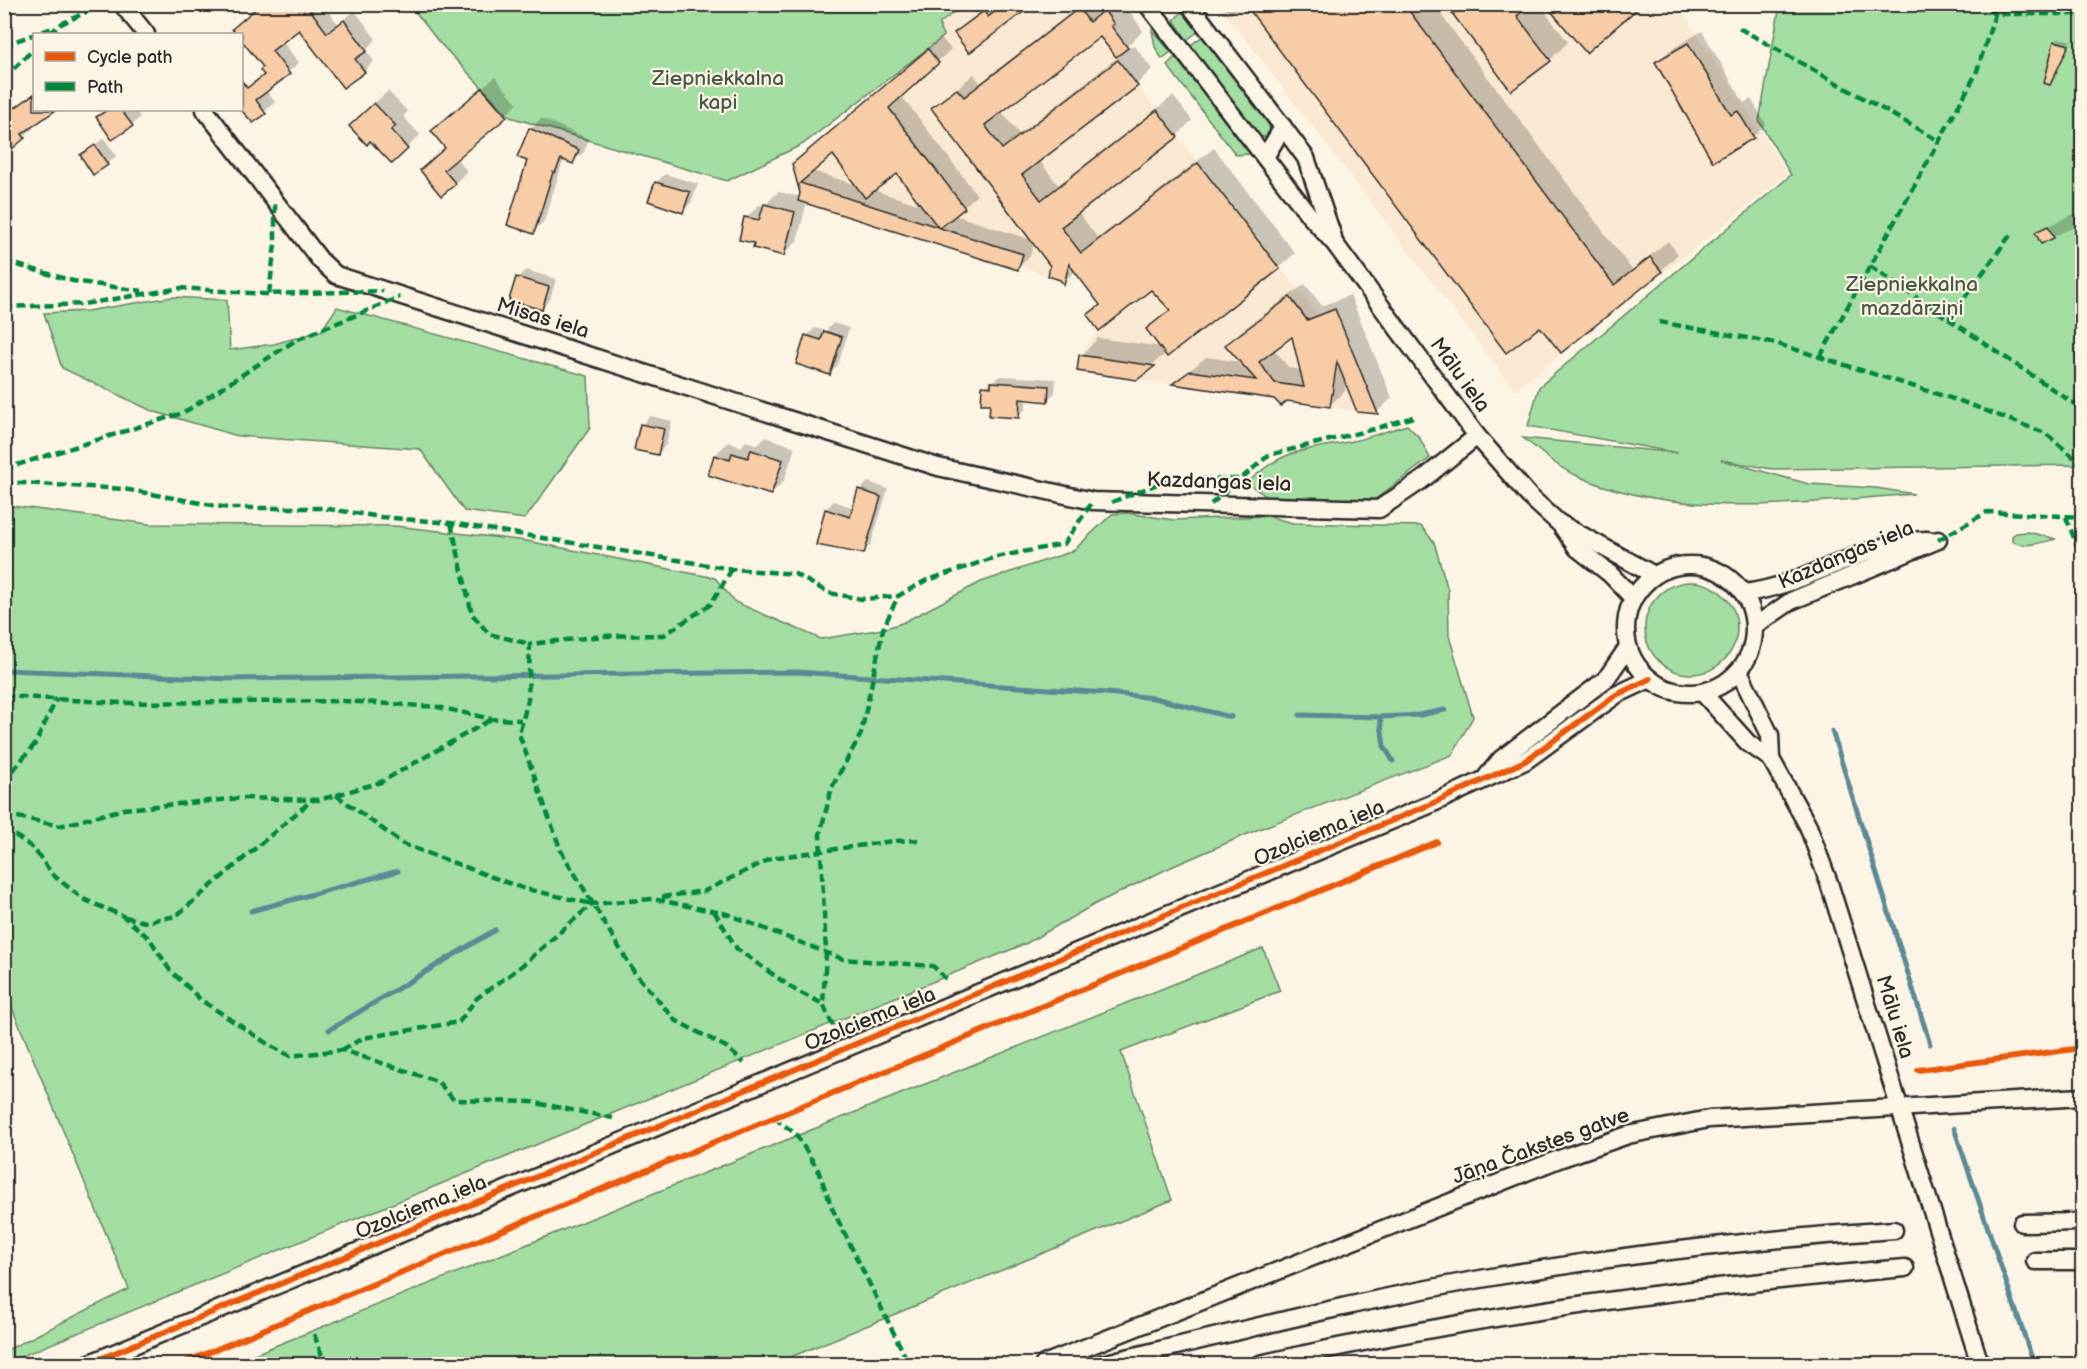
<svg xmlns="http://www.w3.org/2000/svg" width="2087" height="1369" font-family="'Balsamiq Sans',sans-serif">
<style>
.built{fill:#fae9d2}
.green{fill:#a3dda2;stroke:#678466;stroke-width:1.5}
.shadow{fill:#0003;fill-rule:evenodd}
.lines{fill:none;stroke-linecap:round;stroke-linejoin:round}
.stream{stroke:#5c8995;stroke-width:5}
.building{fill:#f7cca6;stroke:#2b2b2b;stroke-width:1.5;fill-rule:evenodd}
.minor-casing{stroke:#2b2b2b;stroke-width:21}
.minor{stroke:#fcf5e5;stroke-width:16}
.quiet{stroke:#00873e;stroke-width:4.5;stroke-dasharray:9 4.5;stroke-linecap:butt}
.cycleway-casing{stroke:#fcf5e5;stroke-width:10}
.cycleway{stroke:#e8590c;stroke-width:6}
.labels{text-anchor:middle;dominant-baseline:central;stroke-width:4.5;stroke-linejoin:round;paint-order:stroke}
.park-label{font-size:21px;fill:#495849;stroke:#fcf5e5}
.street-label{font-size:21px;fill:#2b2b2b;stroke:#fcf5e5}
</style>
<rect width="100%" height="100%" fill="#fcf5e5"/>
<filter id="ink" filterUnits="userSpaceOnUse"><feTurbulence type="fractalNoise" baseFrequency=".0167" numOctaves="2"/><feDisplacementMap in="SourceGraphic" scale="12" xChannelSelector="R" yChannelSelector="G"/><feConvolveMatrix kernelMatrix="1 2 1 2 8 2 1 2 1" color-interpolation-filters="sRGB"/></filter>
<g filter="url(#ink)">
<g class="built">
<polygon points="963,5 1109,5 1116,26 1114,30 1128,48 1116,58 1318,315 1335,309 1378,414 1077,371 1079,355 1099,331 1087,315 1100,305 1070,264 1065,282 1020,266 1018,270 798,201 800,193 792,164 943,36 940,30 940,23"/>
<polygon points="1219,5 1678,5 1788,174 1515,391"/>
</g>
<g class="green">
<polygon points="410,5 963,5 940,23 940,30 944,36 803,144 727,181 510,117 438,41"/>
<path d="M1780,5H2082V465L1772,469L1721,460L1809,484L1876,488L1914,494C1804,502 1674,522 1571,473C1554,465 1538,449 1523,438L1678,453L1528,426L1539,387L1791,175L1759,121Z"/>
<polygon points="1182,12 1200,30 1187,40 1174,20"/>
<polygon points="1152,30 1171,52 1162,59 1155,47"/>
<polygon points="1204,35 1268,122 1270,130 1267,136 1261,137 1255,131 1191,45"/>
<polygon points="1175,57 1250,152 1249,154 1236,155 1167,65"/>
<polygon points="172,297 227,300 230,350 274,344 321,331 337,307 588,376 590,428 525,519 464,511 420,449 238,436 152,411 62,368 44,313 87,311"/>
<path d="M1407,425L1419,437L1430,458L1374,500L1270,499L1247,483C1285,447 1305,451 1353,441C1371,437 1389,430 1407,425Z"/>
<polygon points="5,505 149,524 395,526 527,541 715,578 735,602 821,639 883,629 902,623 981,582 1073,551 1112,514 1127,513 1174,520 1267,516 1293,523 1421,526 1434,542 1448,590 1449,636 1473,717 1452,755 1259,829 1169,868 1095,904 1027,943 5,1363 5,1351 129,1289 5,991"/>
<path d="M2028,532L2056,539C2043,542 2024,549 2012,541V536L2016,533Z"/>
<circle cx="1691" cy="628" r="46"/>
<polygon points="1263,948 1280,991 1121,1052 1172,1200 774,1364 230,1364"/>
</g>
<g class="shadow">
<polygon points="259,4 323,4 338,24 355,11 376,39 366,50 374,61 364,71 299,28 282,41 299,63 266,90 275,102 254,121 242,105 242,92 265,74 265,67 242,38 242,34 234,29"/>
<polygon points="990,4 1031,4 956,33 967,22"/>
<path d="M1082,4H1097L1111,25H1115L1101,4H1125L1143,31L1122,51L1134,45L1152,69L1137,84L1039,160L1058,185L1173,96L1192,120L1177,136L1078,212L1098,238L1214,148L1295,253L1279,268L1166,353L1137,378L1081,356L1098,338L1162,347L1148,329L1171,308L1151,288L1089,315L1101,303L1076,270L1064,282L1034,243L1030,256L1017,269L807,202L797,241L784,254L756,242L746,218L759,205L764,206L778,192L801,197L802,193L793,165L941,38L951,49L901,95L977,195L954,215L1032,240L933,109L974,74L980,83ZM1100,35L1118,57L1019,134L1001,111ZM833,153L857,185L812,171ZM897,172L924,206L873,190Z"/>
<polygon points="1221,4 1243,4 1230,15"/>
<polygon points="1247,4 1433,4 1632,270 1668,241 1678,254 1661,271 1562,351"/>
<polygon points="1447,4 1539,4 1568,42 1550,60 1512,89"/>
<polygon points="1702,31 1744,103 1751,99 1766,124 1753,137 1657,63 1670,50"/>
<polygon points="2059,38 2071,41 2050,83 2055,42"/>
<polygon points="495,77 518,104 456,158 467,171 455,183 422,170 446,147 445,119"/>
<polygon points="388,91 408,112 403,116 420,135 392,162 364,113"/>
<polygon points="34,93 34,110 53,110 31,126 33,128 12,147 4,138 4,97 7,95 16,107"/>
<polygon points="105,110 135,110 140,117 132,125 98,117"/>
<polygon points="541,118 589,139 584,152 573,162 566,160 562,164 544,221 533,232 529,160 531,129"/>
<polygon points="104,138 116,156 107,164 82,155"/>
<polygon points="665,174 698,184 691,203 683,211 656,183"/>
<polygon points="2076,213 2080,222 2077,226 2041,242 2037,233 2041,229"/>
<polygon points="526,270 556,279 550,300 541,308 517,278"/>
<path d="M1305,284L1322,306L1350,295L1392,398L1377,412L1346,381L1345,391L1330,405L1175,383L1206,357L1241,362L1227,345L1241,331ZM1293,335L1302,370L1289,368L1274,349Z"/>
<polygon points="833,323 849,328 838,365 830,373 807,336 815,328 826,331"/>
<polygon points="1000,376 1056,379 1055,393 1047,400 1026,398 1026,409 1018,416 991,403 984,387"/>
<polygon points="650,416 672,421 666,445 657,454 642,425"/>
<polygon points="765,437 795,447 784,481 771,494 715,455 728,442 741,447 746,441 758,445"/>
<polygon points="868,482 888,489 871,544 863,552 826,509 834,501 854,508 860,490"/>
</g>
<g class="lines">
<g class="stream">
<polyline points="4,670 232,679 797,672 1107,693 1154,698 1231,717"/>
<polyline points="1300,715 1380,717 1384,746 1393,761"/>
<polyline points="1380,717 1419,715 1445,710"/>
<polyline points="1832,731 1930,1044"/>
<polyline points="251,911 398,871"/>
<polyline points="329,1030 495,930"/>
<polyline points="1954,1128 2034,1364"/>
</g>
</g>
<g class="building">
<polygon points="261,4 306,4 327,33 344,20 367,51 355,59 365,72 343,88 299,30 272,51 290,74 256,100 266,114 253,123 242,111 242,81 247,88 264,75 260,70 263,67 242,41 242,34 236,34 232,29"/>
<polygon points="1005,4 1034,4 969,53 954,33 984,11 988,17"/>
<polygon points="1245,4 1404,4 1614,285 1650,257 1662,272 1561,353 1540,327 1506,353"/>
<polygon points="1445,4 1532,4 1517,16 1551,61 1511,91"/>
<polygon points="1545,4 1643,4 1586,53"/>
<polygon points="1079,8 1089,22 1104,10 1114,24 1111,26 1128,48 1116,57 1100,37 985,125 1002,149 1118,60 1138,86 1022,175 1041,200 1157,110 1178,137 1061,227 1081,253 1198,163 1280,269 1167,357 1146,329 1170,310 1151,290 1099,331 1087,315 1100,305 1069,264 1064,285 1060,280 1048,276 1050,266 931,108 957,89 964,97"/>
<polygon points="2054,41 2069,45 2050,85 2044,83"/>
<polygon points="1688,43 1731,115 1738,111 1754,138 1713,162 1655,62"/>
<path d="M928,49L939,63L889,108L965,208L940,228L1023,254L1018,270L798,201L800,193L792,164ZM833,155L865,198L897,174L938,227L800,183Z"/>
<polygon points="482,88 507,117 444,170 456,184 441,196 420,170 445,148 431,131"/>
<polygon points="34,94 34,110 56,110 22,134 25,138 12,149 4,140 4,116"/>
<polygon points="374,103 396,126 391,130 408,149 392,164 370,141 367,145 349,126"/>
<polygon points="107,110 121,110 133,126 112,140 96,117"/>
<polygon points="529,128 579,150 573,164 561,159 555,173 553,172 534,234 507,225 527,161 517,157"/>
<polygon points="95,145 108,165 93,175 80,155"/>
<polygon points="655,182 690,192 683,213 648,201"/>
<polygon points="764,204 795,212 784,256 753,248 754,243 739,240 744,217 759,220"/>
<polygon points="2048,226 2054,238 2041,244 2035,232"/>
<polygon points="516,277 549,287 542,310 509,300"/>
<path d="M1290,297L1307,320L1335,309L1378,414L1357,412L1337,362L1330,407L1287,401L1281,406L1274,399L1172,384L1190,371L1256,380L1225,345ZM1292,337L1304,387L1275,383L1259,362Z"/>
<polygon points="824,331 842,337 830,375 796,364 805,335 821,340"/>
<polygon points="1079,355 1155,366 1137,380 1077,371"/>
<polygon points="991,382 1049,386 1048,402 1020,399 1019,418 989,416 990,404 981,404 982,386 991,387"/>
<polygon points="640,424 664,429 658,455 634,450"/>
<polygon points="751,450 783,460 771,495 708,475 714,455 730,460 732,453 748,458"/>
<polygon points="858,489 881,497 864,554 816,545 825,509 850,517"/>
</g>
<g class="lines">
<g class="minor-casing">
<g id="minor">
<polyline points="122,4 146,34"/>
<polyline points="1147,4 1309,215 1335,244 1477,436 1529,496 1560,524 1577,548 1610,574 1633,598"/>
<polyline points="1189,4 1283,127 1265,157"/>
<polyline points="205,110 320,260 336,275 938,467 1093,501 1379,509 1422,480 1477,436"/>
<polyline points="1283,127 1306,158 1333,237"/>
<polyline points="1561,524 1654,575"/>
<circle cx="1690" cy="629" r="64"/>
<path d="M1744,593C1807,586 1866,540 1928,540"/>
<polyline points="1755,626 1791,601 1938,540"/>
<polyline points="1739,671 1770,735 1771,759 1808,826 1829,883 1980,1364"/>
<polyline points="1702,692 1748,743 1771,759"/>
<polyline points="1487,776 1501,759 1606,679 1628,647"/>
<polyline points="2022,1223 2082,1222"/>
<polyline points="2035,1261 2082,1261"/>
<polyline points="88,1364 1429,805 1525,761 1616,695 1650,679"/>
<polyline points="1044,1364 1559,1159 1628,1135 1709,1119 2082,1097"/>
<path d="M1102,1364C1231,1333 1360,1300 1492,1277C1626,1254 1759,1239 1894,1230"/>
<path d="M1260,1364C1474,1315 1687,1287 1905,1268"/>
</g>
</g>
<use href="#minor" class="minor"/>
<g class="quiet">
<polyline points="1976,4 1995,14 2082,14"/>
<polyline points="1739,28 1941,142"/>
<polyline points="50,34 59,25 103,4"/>
<polyline points="4,45 55,27"/>
<polyline points="4,78 34,49"/>
<polyline points="4,261 73,281 142,291"/>
<polyline points="1870,266 2082,409"/>
<polyline points="269,294 275,244 275,200"/>
<polyline points="4,307 84,304 181,288 264,294 383,291"/>
<polyline points="1949,319 2011,234"/>
<polyline points="1659,322 1775,343 1963,402 2045,433 2082,464"/>
<polyline points="1820,357 1976,74 1995,14 1995,4"/>
<polyline points="4,469 183,413 296,340 400,297"/>
<polyline points="4,482 124,489 228,508 322,508 381,517 451,523 732,569 795,574 829,593 862,599 898,596 925,581 996,557 1064,544 1093,501"/>
<polyline points="1112,502 1170,479 1241,479"/>
<polyline points="1211,504 1269,455 1374,429 1413,417"/>
<polyline points="2066,517 2077,546 2082,547"/>
<polyline points="451,523 472,614 489,634 530,644"/>
<polyline points="1938,540 1987,512 2082,517"/>
<polyline points="732,569 711,604 664,635 603,636 530,644 528,700 519,734 561,851 634,972 675,1020 726,1047 744,1063"/>
<polyline points="4,696 121,703 344,701 438,707 492,719 521,720"/>
<polyline points="4,781 35,744 57,698"/>
<polyline points="336,795 403,844 522,888 592,904"/>
<polyline points="4,814 60,826 124,809 242,798 319,800 381,782 492,719"/>
<polyline points="4,827 34,849 53,875 83,899 123,916 150,939 169,969 201,1000 271,1046 290,1056 342,1050 437,1081 454,1100 531,1102 613,1118"/>
<polyline points="662,897 705,891 772,858 893,841 922,840"/>
<polyline points="714,911 737,949 795,990 823,1004"/>
<polyline points="125,917 145,922 176,916 312,800"/>
<polyline points="833,1026 823,1004 826,953 820,834 832,787 861,734 883,629 898,596"/>
<polyline points="342,1050 363,1038 459,1022 477,998 518,969 592,904 653,899 727,914 843,959 933,966 946,979"/>
<polyline points="774,1118 796,1134 818,1170 832,1208 909,1364"/>
<polyline points="314,1334 325,1364"/>
</g>
<g class="cycleway-casing">
<g id="cycleway">
<polyline points="1918,1070 2082,1048"/>
<polyline points="88,1364 1429,805 1525,761 1616,695 1650,679"/>
<polyline points="181,1364 1437,842"/>
</g>
</g>
<use href="#cycleway" class="cycleway"/>
</g>
</g>
<g class="labels">
<g class="park-label">
<text x="718" y="78">Ziepniekkalna<tspan x="718" dy="24">kapi</tspan></text>
<text x="1912" y="284">Ziepniekkalna<tspan x="1912" dy="24">mazdārziņi</tspan></text>
</g>
<g class="street-label">
<text transform="translate(543 318) rotate(17)">Misas iela</text>
<text transform="translate(1460 375) rotate(54)">Mālu iela</text>
<text transform="translate(1219 482) rotate(2)">Kazdangas iela</text>
<text transform="translate(1846 555) rotate(-23)">Kazdangas iela</text>
<text transform="translate(1319 833) rotate(-23)">Ozolciema iela</text>
<text transform="translate(1895 1017) rotate(73)">Mālu iela</text>
<text transform="translate(870 1019) rotate(-22)">Ozolciema iela</text>
<text transform="translate(1541 1146) rotate(-20)">Jāņa Čakstes gatve</text>
<text transform="translate(421 1207) rotate(-22)">Ozolciema iela</text>
</g>
</g>
<rect width="2087" height="1369" fill="none" stroke="#fcf5e5" stroke-width="24"/>
<rect x="12" y="12" width="2063" height="1345" fill="none" stroke="#2b2b2b" stroke-width="2" filter="url(#ink)"/>
<rect x="33" y="33" width="210" height="78" fill="#fcf5e5" stroke="#a8a49b" stroke-width="1.5"/>
<rect x="45" y="52" width="30" height="9" fill="#e8590c" stroke="#a8a49b" stroke-width="1.5"/>
<text x="87" y="63" font-size="18" fill="#2b2b2b">Cycle path</text>
<rect x="45" y="82" width="30" height="9" fill="#00873e" stroke="#a8a49b" stroke-width="1.5"/>
<text x="87" y="93" font-size="18" fill="#2b2b2b">Path</text>
</svg>
